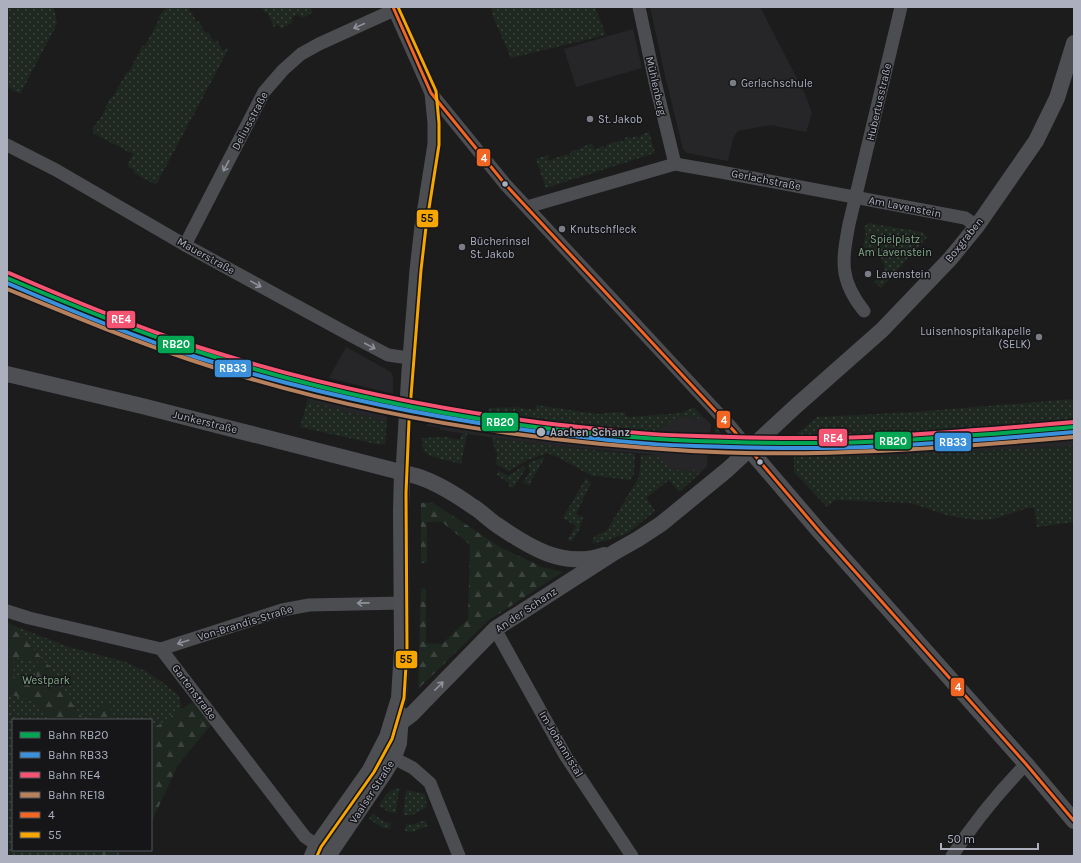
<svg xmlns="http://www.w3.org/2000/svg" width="1081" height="863" font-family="Karla,sans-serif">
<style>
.built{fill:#262629}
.green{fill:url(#green-dots)}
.forest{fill:url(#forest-firs);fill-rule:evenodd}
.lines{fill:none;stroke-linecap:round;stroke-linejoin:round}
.minor{stroke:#4c4d50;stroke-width:13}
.major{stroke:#4e4f53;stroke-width:16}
.bus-1-casing{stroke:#161619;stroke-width:6}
.bus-2-casing{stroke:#161619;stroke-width:6}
.bus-1{stroke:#f26522;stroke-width:3}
.bus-2{stroke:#f7a600;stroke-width:3}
.rail-1-casing{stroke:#161619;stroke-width:7}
.rail-2-casing{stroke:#161619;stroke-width:7}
.rail-3-casing{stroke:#161619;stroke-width:7}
.rail-4-casing{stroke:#161619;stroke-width:7}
.rail-1{stroke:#00a651;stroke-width:4}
.rail-2{stroke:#3a90db;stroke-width:4}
.rail-3{stroke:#f65372;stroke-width:4}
.rail-4{stroke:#b6815c;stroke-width:4}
.oneway{stroke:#8f929d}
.oneway2{stroke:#90939e}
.poi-dot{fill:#7a7c86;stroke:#161619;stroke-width:1.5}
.bus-dot{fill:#acb0be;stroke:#161619;stroke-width:1.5}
.labels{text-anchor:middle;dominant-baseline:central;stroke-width:3;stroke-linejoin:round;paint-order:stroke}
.poi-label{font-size:11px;fill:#acb0be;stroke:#161619;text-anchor:start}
.street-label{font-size:11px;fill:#acb0be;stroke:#161619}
.park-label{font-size:11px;fill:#82aa88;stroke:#161619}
.stop-label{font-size:11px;font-weight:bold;fill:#acb0be;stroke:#161619;text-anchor:start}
.line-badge{stroke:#161619;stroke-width:1.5}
.badge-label{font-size:11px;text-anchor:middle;font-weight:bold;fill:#fff}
.pale-badge-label{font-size:11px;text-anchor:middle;font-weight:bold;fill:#111}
</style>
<defs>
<pattern id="green-dots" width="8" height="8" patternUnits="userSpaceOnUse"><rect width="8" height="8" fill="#1f2721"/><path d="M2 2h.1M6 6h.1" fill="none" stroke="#3d443f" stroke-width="1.8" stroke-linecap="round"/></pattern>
<pattern id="forest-firs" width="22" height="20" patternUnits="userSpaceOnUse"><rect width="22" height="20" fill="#1f2721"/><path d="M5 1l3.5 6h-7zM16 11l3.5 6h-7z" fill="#3d443f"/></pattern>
</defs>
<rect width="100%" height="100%" fill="#1c1c1d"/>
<g class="built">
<polygon points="650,7 760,7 805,94 812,113 806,132 771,125 738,131 733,138 728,161 687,153 683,149 666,80"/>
<polygon points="633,29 642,68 576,87 564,49"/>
<polygon points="7,269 41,285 110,312 150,328 237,357 335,385 390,396 386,417 388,418 387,420 384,421 311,402 308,399 301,396 230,374 142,345 57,313 7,291"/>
<polygon points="346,347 391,372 393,378 393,394 329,378"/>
<polygon points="430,404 523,417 659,431 666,423 675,418 689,416 698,419 701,415 711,424 707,466 699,474 695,470 684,472 675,470 665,465 657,455 545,445 440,430 440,427 427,426"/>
<polygon points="1074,421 1074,446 872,456 794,456 793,440 853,437"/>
</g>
<g class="green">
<polygon points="7,7 54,7 57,24 20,94 9,88 7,91"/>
<polygon points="167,7 188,7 197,22 199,21 205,33 208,32 214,42 217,40 223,51 229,48 156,185 134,173 135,171 127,166 133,154 93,133 92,129 102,116 110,98 112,98 127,72 129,72 143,45 145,46 160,18 158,17"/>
<polygon points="261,7 312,7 311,8 313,12 303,18 302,16 300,17 298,14 292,18 293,21 291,22 292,23 281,29 278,24 274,27 267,12 265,13"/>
<polygon points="491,7 595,7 606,35 511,58 493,17"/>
<polygon points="649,132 655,153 546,188 536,159 548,155 549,158 547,159 548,160 550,160 550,161 552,159 567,154 568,156 570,155 571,151 576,150 592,143 594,149 604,146 604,148 606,147 606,145 621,140 622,142 624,141 625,138 630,136 631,138 637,136 639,138 643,134"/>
<path d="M868,223L922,232L927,237L881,288L874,282L885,269C882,255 877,251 863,248L866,232L864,228Z"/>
<polygon points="308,399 311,402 384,421 387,420 385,444 380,445 300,427"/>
<polygon points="1074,399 1074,421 853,437 793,440 793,437 817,417 915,412"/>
<path d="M536,405L597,414L617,412L626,413L625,416L629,417L681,413L694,407L701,415L698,419C682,413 670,419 659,431L593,425L488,412L489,408L521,407V408L535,410Z"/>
<polygon points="715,426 725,437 717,444 714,440"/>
<path d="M462,433L467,434L461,464C452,461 433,459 426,453C422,450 422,443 422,438L445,437L460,440Z"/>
<polygon points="493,438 545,445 635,454 634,474 630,480 595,476 592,476 558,457 547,453 528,460 508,471 496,464 497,453 492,441"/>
<polygon points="1074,446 1074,522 1037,527 1034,508 1027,508 994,519 976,520 949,516 911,503 835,500 827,507 794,472 794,456 872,456"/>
<path d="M641,455H657C667,469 679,473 695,470L699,474L679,492L669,480L646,498L655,511L628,533L605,541L592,543L594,537L607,530L639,477Z"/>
<polygon points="545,457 529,485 523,482 530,472 528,465 530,462"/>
<polygon points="523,466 526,467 525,470 513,488 508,485 509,483 497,475 499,471 508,476"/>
<polygon points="586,478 591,483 576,514 583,518 579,530 572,541 567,541 576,526 563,518"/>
<polygon points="7,623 69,647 126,662 145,671 162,682 179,696 183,716 151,804 151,720 13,720 13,850 121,850 118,856 7,856"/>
<path d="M399,788L396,813L389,812L379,806C384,797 388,789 399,788Z"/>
<polygon points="408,790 425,794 427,807 412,815 403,815 406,792"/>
<polygon points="373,814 385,822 391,823 390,829 383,828 369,819"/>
<polygon points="425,820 428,826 413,832 405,831 406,824 411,825"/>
</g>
<g class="forest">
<polygon points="432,502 500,547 542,567 563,572 489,620 418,689 421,588 426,589 426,643 442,644 468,619 470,545 442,522 427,522 427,563 421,563 421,503"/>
<path d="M7,623H9L52,669L61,688L84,720H56L32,700L7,694ZM15,658L38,661L36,680L13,678Z"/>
<polygon points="195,700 214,721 178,765 151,823 151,726 157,726"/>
<polygon points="104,702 112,712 110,720 91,720"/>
<polygon points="102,850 117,850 115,856 99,856"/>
</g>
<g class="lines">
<g class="minor">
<polyline points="393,7 431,93 505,184 730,426 749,449"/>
<polyline points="639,7 655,82 675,164"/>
<polyline points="7,145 56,170 185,245 350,335 388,355 409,358"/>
<polyline points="527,207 675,164 721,172 965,218 977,226"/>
<polyline points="185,245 264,92 283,70 301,54 319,44 394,10"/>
<path d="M864,311C839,280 842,261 849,224L901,7"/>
<polyline points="402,472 408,371 416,270 421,226 434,144 434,123 431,93"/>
<polyline points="7,611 29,618 161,649 305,837 324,850"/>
<polyline points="495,629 565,755 632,856"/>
<polyline points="161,649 282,610 309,605 402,603"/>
<polyline points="386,754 413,768 430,783 459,856"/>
<path d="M952,856C973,824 999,792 1026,764"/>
</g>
<g class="major">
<path d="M7,374L142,406L416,476C436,482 455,494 472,506C481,511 488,519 497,525C529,547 563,569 604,555"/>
<polyline points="749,449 819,531 1026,764 1074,821"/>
<polyline points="400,723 412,714 495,629 615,552 638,539 661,524 727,470 796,406 882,330 950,259 977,226 1036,141 1057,98 1074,43"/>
<polyline points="312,856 317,845 370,770 387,737 399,698 402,649 401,510 402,472"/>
<polyline points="328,856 385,772 394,757 399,743 401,715"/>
</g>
<g class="bus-1-casing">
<polyline id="bus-1" points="393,7 431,93 505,184 734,431 819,531 1026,764 1074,821"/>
</g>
<g class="bus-2-casing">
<polyline id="bus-2" points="317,856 321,847 374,772 392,739 404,698 407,649 406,493 409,421 421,270 426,227 439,145 439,123 436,91 398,7"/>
</g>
<use href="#bus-1" class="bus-1"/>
<use href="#bus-2" class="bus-2"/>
<g class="rail-1-casing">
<path id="rail-1" d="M7,278C69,304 132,330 196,351C309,388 426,413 543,428C594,434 645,439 696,441C753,443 810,444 866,442C936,439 1005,433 1074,427"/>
</g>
<g class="rail-2-casing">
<path id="rail-2" d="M7,283C69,310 132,336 196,357C311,393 429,418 549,433C598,439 647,445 696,446C753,448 810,449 866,447C936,444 1005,438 1074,432"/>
</g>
<g class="rail-3-casing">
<path id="rail-3" d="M9,273C71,300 133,326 198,347C310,383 427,408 544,423C595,429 646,435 697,436C753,438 810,439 866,437C935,434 1005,428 1074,422"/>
</g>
<g class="rail-4-casing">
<path id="rail-4" d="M7,289C68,314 128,339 191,360C351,414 523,441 691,451C819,458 947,448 1074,437"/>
</g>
<use href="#rail-1" class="rail-1"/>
<use href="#rail-2" class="rail-2"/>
<use href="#rail-3" class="rail-3"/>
<use href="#rail-4" class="rail-4"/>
</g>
<defs><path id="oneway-shaft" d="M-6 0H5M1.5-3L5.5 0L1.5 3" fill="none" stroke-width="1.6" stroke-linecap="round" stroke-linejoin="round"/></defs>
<g class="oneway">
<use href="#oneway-shaft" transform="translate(359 26) rotate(156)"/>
<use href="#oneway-shaft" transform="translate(226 166) rotate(118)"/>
<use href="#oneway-shaft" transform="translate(256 284) rotate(29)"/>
<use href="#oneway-shaft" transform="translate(370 346) rotate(28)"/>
<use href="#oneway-shaft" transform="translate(363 603) rotate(179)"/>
<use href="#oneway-shaft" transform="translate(183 642) rotate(162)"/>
</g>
<use class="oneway2" href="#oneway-shaft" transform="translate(439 686) rotate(-45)"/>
<g class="poi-dot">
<circle cx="733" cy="83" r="4"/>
<circle cx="590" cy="119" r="4"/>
<circle cx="562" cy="229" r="4"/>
<circle cx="462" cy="247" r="4"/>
<circle cx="868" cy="274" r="4"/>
<circle cx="1039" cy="337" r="4"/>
</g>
<g class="bus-dot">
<circle cx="505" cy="184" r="3.5"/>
<circle cx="541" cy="432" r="5"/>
<circle cx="760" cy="462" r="3.5"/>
</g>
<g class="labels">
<g class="poi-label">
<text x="741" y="83">Gerlachschule</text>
<text x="598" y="119">St. Jakob</text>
<text x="570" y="229">Knutschfleck</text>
<text x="470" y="241">Bücherinsel<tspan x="470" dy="13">St. Jakob</tspan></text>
<text x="876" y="274">Lavenstein</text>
<text x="1031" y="331" text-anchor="end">Luisenhospitalkapelle<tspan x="1031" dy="13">(SELK)</tspan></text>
</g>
<g class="street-label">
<text transform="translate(656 86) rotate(77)">Mühlenberg</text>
<text transform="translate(879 102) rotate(-77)">Hubertusstraße</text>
<text transform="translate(250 121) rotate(-62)">Deliusstraße</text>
<text transform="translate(766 180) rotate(11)">Gerlachstraße</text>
<text transform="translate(905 207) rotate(11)">Am Lavenstein</text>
<text transform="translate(964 240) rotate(-51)">Boxgraben</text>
<text transform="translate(206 256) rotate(29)">Mauerstraße</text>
<text transform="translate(205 422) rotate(14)">Junkerstraße</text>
<text transform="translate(526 610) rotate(-34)">An der Schanz</text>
<text transform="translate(245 623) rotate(-17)">Von-Brandis-Straße</text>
<text transform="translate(194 692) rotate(53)">Gartenstraße</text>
<text transform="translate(561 744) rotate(59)">Im Johannistal</text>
<text transform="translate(372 792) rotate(-57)">Vaalser Straße</text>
</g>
<g class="park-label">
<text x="895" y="239">Spielplatz<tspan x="895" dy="13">Am Lavenstein</tspan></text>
<text x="46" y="680">Westpark</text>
</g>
<g class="stop-label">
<text x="550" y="432">Aachen Schanz</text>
</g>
</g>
<g class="line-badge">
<rect x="476" y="148" width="15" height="19" rx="4" fill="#f26522"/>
<rect x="416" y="209" width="23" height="19" rx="4" fill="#f7a600"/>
<rect x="106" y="310" width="30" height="19" rx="4" fill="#f65372"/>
<rect x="157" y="335" width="38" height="19" rx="4" fill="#00a651"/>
<rect x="214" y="359" width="38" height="19" rx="4" fill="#3a90db"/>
<rect x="716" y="410" width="15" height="19" rx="4" fill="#f26522"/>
<rect x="481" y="412" width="38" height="20" rx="4" fill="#00a651"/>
<rect x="818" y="428" width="30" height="19" rx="4" fill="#f65372"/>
<rect x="874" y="431" width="38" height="19" rx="4" fill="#00a651"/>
<rect x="934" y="432" width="38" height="20" rx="4" fill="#3a90db"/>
<rect x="395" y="650" width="23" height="19" rx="4" fill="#f7a600"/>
<rect x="950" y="677" width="15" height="20" rx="4" fill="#f26522"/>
</g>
<g class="badge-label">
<text x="484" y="162">4</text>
<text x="121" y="323">RE4</text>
<text x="176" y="348">RB20</text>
<text x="233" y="372">RB33</text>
<text x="724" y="424">4</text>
<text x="500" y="426">RB20</text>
<text x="833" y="442">RE4</text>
<text x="893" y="445">RB20</text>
<text x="953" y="446">RB33</text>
<text x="958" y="691">4</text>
</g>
<g class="pale-badge-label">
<text x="427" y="222">55</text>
<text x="406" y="663">55</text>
</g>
<rect width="1081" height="863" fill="none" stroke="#acb0be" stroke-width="16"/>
<rect x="12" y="719" width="140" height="132" fill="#161619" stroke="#52545b"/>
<rect x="20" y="732" width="20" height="6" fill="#00a651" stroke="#52545b"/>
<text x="48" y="739" font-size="12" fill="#acb0be">Bahn RB20</text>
<rect x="20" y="752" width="20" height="6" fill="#3a90db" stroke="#52545b"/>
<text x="48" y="759" font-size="12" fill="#acb0be">Bahn RB33</text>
<rect x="20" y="772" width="20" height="6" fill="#f65372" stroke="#52545b"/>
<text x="48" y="779" font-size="12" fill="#acb0be">Bahn RE4</text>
<rect x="20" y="792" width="20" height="6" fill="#b6815c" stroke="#52545b"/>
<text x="48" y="799" font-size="12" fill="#acb0be">Bahn RE18</text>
<rect x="20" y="812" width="20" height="6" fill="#f26522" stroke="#52545b"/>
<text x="48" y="819" font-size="12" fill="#acb0be">4</text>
<rect x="20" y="832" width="20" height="6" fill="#f7a600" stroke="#52545b"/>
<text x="48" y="839" font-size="12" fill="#acb0be">55</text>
<path d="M941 843v6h97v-6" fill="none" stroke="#acb0be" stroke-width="2"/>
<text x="947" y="843" font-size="12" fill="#acb0be" stroke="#161619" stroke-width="3" paint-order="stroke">50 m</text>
</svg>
